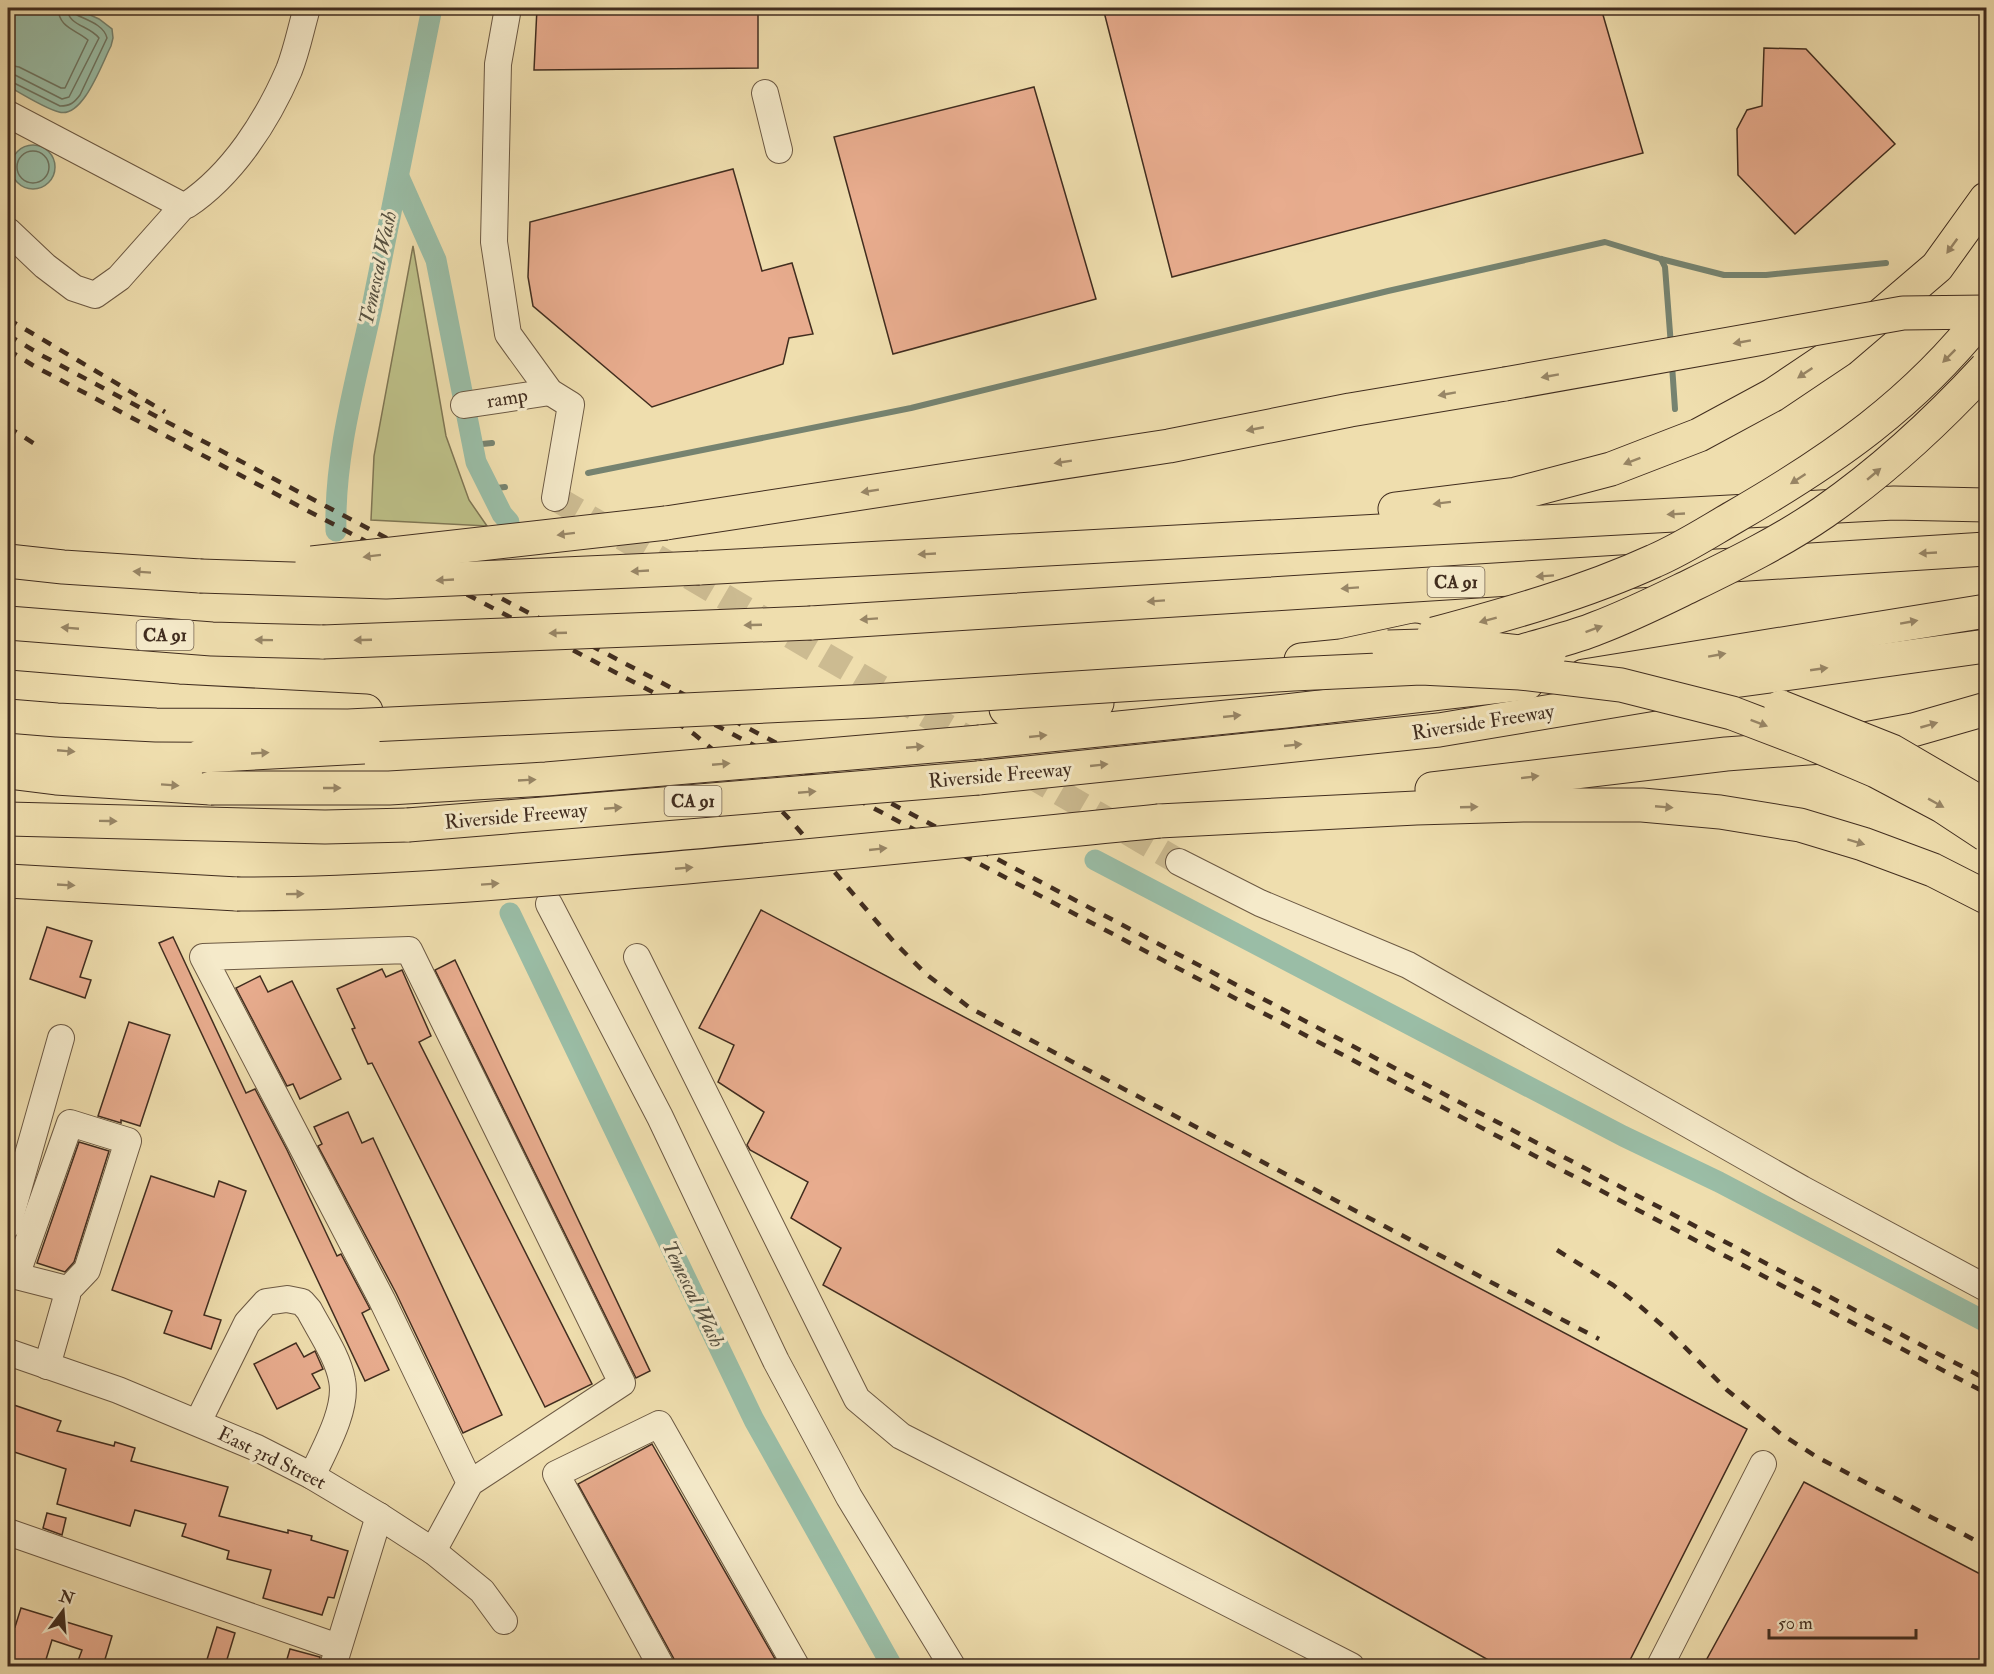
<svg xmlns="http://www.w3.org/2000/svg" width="1994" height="1674" font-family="'IM FELL Double Pica',serif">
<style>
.green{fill:#bdc088;stroke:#7f7654;stroke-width:1.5}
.water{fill:#9abda6;stroke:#768370;stroke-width:1.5}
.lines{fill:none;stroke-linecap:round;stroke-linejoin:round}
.shore{stroke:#6e7562;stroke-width:1.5}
.stream{stroke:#768370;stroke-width:6}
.canal{stroke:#9abda6;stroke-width:21}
.building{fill:#e8ac8e;stroke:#412d1f;stroke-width:1.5}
.minor-tunnel{stroke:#ccbb91;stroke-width:26;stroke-dasharray:26 13;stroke-linecap:butt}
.minor-casing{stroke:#6c5943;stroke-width:28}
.highway-casing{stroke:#412d1f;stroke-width:35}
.minor{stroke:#f5eaca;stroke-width:26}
.highway{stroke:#efdeae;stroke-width:33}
.rail{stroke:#412d1f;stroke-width:4.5;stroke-dasharray:10 10;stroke-linecap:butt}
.highway-bridge-casing{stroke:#412d1f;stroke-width:35;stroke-linecap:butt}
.highway-bridge{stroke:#efdeae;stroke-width:33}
.oneway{fill:#988666}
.labels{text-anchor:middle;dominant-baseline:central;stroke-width:6;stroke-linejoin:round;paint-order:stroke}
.shield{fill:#f5eaca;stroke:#776652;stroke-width:1.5}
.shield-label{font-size:18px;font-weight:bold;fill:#412d1f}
.street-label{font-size:20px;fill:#412d1f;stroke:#f5eaca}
.water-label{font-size:21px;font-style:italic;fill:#575141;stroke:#f5eaca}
</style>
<rect width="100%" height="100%" fill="#efdeae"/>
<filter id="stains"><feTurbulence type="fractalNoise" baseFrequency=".00333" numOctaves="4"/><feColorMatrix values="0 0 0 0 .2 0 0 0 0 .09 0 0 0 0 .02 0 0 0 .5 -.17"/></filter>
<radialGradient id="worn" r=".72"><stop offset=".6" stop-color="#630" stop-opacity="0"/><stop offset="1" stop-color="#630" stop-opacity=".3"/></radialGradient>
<polygon class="green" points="413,246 446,436 469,500 487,526 371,520 374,456"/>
<g class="water">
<path d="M18,8H75L99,19L112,29L113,38L111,46C102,63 83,119 59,112C46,109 20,93 8,86V31Z"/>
<circle cx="33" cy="167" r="22"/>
</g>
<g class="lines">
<g class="shore">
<path d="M8,65L19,67L61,88H65L88,40C75,29 59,28 58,8"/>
<path d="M8,74L15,75L62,99L69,97L99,38C89,25 68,26 67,8"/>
<path d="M8,81L12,82L60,106C70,106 74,103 80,95L107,38C104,25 87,20 77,15L74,8"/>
<circle cx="33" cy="167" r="16"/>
</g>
<g class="stream">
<polyline points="1661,259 1665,267 1671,346"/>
<polyline points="1672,365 1675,409"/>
<polyline points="472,445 492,443"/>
<polyline points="588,473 911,408 1388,291 1605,242 1661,259 1724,275 1766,275 1886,263"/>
<polyline points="489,489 505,487"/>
</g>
<g class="canal">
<polyline points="399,177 436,260 476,462 502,514 509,522"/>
<path d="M336,531C334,455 356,381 372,307C393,207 413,107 432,8"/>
<polyline points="1095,860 1623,1136 1719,1182 1986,1322"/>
<polyline points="510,913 754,1420 892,1666"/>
</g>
</g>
<g class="building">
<polygon points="537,8 758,8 758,68 534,70"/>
<polygon points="1103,8 1601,8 1643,153 1172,277"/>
<polygon points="1764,48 1806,49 1895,144 1795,234 1738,175 1737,129 1747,110 1762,106"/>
<polygon points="1034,87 1096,299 893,354 834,137"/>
<polygon points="733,169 762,271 792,263 813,334 789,338 783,364 652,407 533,306 528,277 530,222"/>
<polygon points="761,910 1747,1429 1627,1666 1499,1666 823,1285 841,1248 791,1218 808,1182 750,1150 747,1145 764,1112 718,1082 734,1045 699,1028"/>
<polygon points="47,927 92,941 80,977 91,980 85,998 30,979"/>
<polygon points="173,937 246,1093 255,1089 287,1150 337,1256 341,1254 369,1307 370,1309 362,1313 389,1370 365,1381 159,943"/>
<polygon points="455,960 650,1371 636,1378 435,970"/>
<polygon points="382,969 386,977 402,970 431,1036 419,1042 592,1384 545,1407 372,1063 368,1064 352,1029 355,1028 337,989"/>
<polygon points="260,976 268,992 292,981 341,1079 300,1099 293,1084 287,1086 236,988"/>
<polygon points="129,1022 170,1035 140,1126 121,1120 121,1123 98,1116"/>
<polygon points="348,1112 362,1143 373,1138 502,1415 463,1433 396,1293 318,1146 322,1144 314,1127"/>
<polygon points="79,1142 109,1151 74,1262 65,1272 37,1263"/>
<polygon points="151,1176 214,1197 219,1181 246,1191 204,1315 221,1320 211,1349 164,1333 172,1311 112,1290"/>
<polygon points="296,1343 304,1357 315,1351 323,1369 312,1374 320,1388 277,1409 254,1364"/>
<polygon points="8,1403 61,1421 57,1431 114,1446 115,1442 135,1448 131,1461 228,1487 219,1516 288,1533 288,1530 312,1536 311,1540 348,1551 334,1598 328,1597 322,1615 263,1598 271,1570 227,1559 229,1551 182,1536 186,1524 135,1510 130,1526 57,1504 66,1469 8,1450"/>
<polygon points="652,1444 779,1666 676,1666 674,1659 578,1484"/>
<polygon points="1804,1482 1986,1577 1986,1666 1703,1666"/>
<polygon points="47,1513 66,1518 62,1535 43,1528"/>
<polygon points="21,1608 112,1636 103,1666 76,1666 82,1650 52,1640 44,1666 21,1666 8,1663 8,1624 15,1627"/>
<polygon points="217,1627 235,1633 225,1666 205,1666"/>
<polygon points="290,1649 320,1657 318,1666 285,1666"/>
</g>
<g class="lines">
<polyline class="minor-tunnel" points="555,498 1179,862"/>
<g class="minor-casing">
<g id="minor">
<polyline points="508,8 498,64 494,242 508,334 550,392 571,405 555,498"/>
<polyline points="765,93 779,150"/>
<path d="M8,114L183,206L187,205C233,174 267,121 289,70C297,50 301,28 307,8"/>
<polyline points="8,231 45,266 74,288 95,295 119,278 183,206"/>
<polyline points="464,405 550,392"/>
<polyline points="1179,862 1260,903 1408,965 1802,1189 1986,1288"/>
<polyline points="549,904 660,1117 776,1361 849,1497 952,1666"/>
<polyline points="637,957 857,1399 901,1436 1351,1666"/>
<polyline points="8,1225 61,1038"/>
<polyline points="8,1274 63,1288 67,1296 47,1366"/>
<polyline points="16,1276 70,1123 128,1141 87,1270 66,1292"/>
<polyline points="8,1352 118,1390 257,1448 312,1476 379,1516 433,1551 482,1591 504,1621"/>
<path d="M198,1422L247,1323L266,1302L287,1299L302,1302L309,1310C320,1331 338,1357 342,1380C348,1409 324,1450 312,1476"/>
<polyline points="8,1532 338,1647"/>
<polyline points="433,1551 470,1483 382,1300 203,957 409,950 622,1383 470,1483"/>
<polyline points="333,1666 379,1516"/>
<polyline points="661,1666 556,1474 659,1424 796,1666"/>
<polyline points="1660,1666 1763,1464"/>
</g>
</g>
<g class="highway-casing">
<g id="highway">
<polyline points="1395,509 1516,494 1611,469 1699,435 1773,395 1840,350 1937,267 1986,199"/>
<polyline points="666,523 1169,446 1350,410 1505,384"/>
<polyline points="8,561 63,567 200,576"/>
<polyline points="699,568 1894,503 1986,505"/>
<polyline points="8,623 212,639 323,642"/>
<polyline points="811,623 1986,549"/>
<polyline points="1301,660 1341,656 1415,640"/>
<polyline points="1584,676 1986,611"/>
<polyline points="8,687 178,701 366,711"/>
<polyline points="1006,709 1097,703"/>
<polyline points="980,742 1286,711 1527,683"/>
<polyline points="8,746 125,756 201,756"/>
<polyline points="8,772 56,778 211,788"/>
<polyline points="978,778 1439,730 1726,682 1986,646"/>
<polyline points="1432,789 1726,754 1822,747 1913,730 1986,709"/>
<polyline points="8,819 325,827 408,825"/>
<polyline points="1159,821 1416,808 1523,805 1642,805 1720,812 1800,825 1863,844 1933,870 1986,897"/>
<polyline points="8,881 237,894"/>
</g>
</g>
<use href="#minor" class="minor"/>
<use href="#highway" class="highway"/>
<g class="rail">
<polyline points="8,319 165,412"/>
<polyline points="8,335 41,355 278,481 1986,1379"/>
<polyline points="8,350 34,366 274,493 1986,1393"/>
<polyline points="8,427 38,446"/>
<polyline points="642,700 694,734 764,792 793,823 894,942 926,974 970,1008 1599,1339"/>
<polyline points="1557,1250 1613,1285 1641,1307 1671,1333 1727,1390 1781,1434 1817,1457 1986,1546"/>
</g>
<g class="highway-bridge-casing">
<g id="highway-bridge">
<polyline points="1505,384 1903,313 1986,312"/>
<polyline points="312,563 666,523"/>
<polyline points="200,576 386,582 699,568"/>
<path d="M1434,634C1508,614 1584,593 1654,561C1682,549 1708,532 1734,517C1833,460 1915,403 1986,312"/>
<polyline points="323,642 811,623"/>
<polyline points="1388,647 1456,645 1549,655"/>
<path d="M1523,651C1548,643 1573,638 1597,628C1629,616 1661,600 1692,585C1737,563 1782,541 1824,512C1883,471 1937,421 1986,368"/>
<polyline points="1781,707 1892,751 1986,806"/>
<polyline points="8,716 57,720 156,725 348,726 873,701 1293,674 1421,668 1520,673 1621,685 1732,713 1808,742 1876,771 1942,806 1986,835"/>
<polyline points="201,756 364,747"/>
<polyline points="211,788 389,788 546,779 980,742"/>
<polyline points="408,825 978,778"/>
<path d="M237,894C364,894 491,884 618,873C798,858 979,839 1159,821"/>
</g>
</g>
<use href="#highway-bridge" class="highway-bridge"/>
</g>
<defs><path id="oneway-solid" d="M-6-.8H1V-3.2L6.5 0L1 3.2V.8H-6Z" transform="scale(1.5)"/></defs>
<g class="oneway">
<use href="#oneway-solid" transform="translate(1952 246) rotate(126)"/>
<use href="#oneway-solid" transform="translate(1742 342) rotate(170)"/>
<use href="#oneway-solid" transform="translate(1949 356) rotate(135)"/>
<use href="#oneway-solid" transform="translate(1805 373) rotate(146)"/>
<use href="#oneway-solid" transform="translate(1550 376) rotate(170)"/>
<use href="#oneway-solid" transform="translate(1447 394) rotate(170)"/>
<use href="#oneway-solid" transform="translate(1255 429) rotate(169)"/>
<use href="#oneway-solid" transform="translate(1632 461) rotate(159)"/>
<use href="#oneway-solid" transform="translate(1063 462) rotate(171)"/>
<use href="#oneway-solid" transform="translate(1874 474) rotate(-40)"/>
<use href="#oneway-solid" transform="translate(1798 479) rotate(147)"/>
<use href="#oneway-solid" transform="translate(870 491) rotate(171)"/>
<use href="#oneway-solid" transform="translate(1442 503) rotate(173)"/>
<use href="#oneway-solid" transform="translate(1676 514) rotate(177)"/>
<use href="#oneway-solid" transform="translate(566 534) rotate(173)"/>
<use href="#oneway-solid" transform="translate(1928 553) rotate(177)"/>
<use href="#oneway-solid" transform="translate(927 554) rotate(177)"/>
<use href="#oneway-solid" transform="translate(372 556) rotate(173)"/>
<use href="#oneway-solid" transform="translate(640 571) rotate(177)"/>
<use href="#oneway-solid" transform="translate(142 572) rotate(-176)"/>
<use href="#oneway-solid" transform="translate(1545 576) rotate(176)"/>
<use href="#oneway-solid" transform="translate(445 580) rotate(177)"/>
<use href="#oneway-solid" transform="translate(1350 588) rotate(176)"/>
<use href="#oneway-solid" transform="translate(1156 601) rotate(176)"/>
<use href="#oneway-solid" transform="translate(869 619) rotate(176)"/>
<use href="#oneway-solid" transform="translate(1488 620) rotate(165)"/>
<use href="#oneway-solid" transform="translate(1909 622) rotate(-10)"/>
<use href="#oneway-solid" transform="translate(753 625) rotate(178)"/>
<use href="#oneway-solid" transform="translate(70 628) rotate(-175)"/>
<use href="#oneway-solid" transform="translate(1594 629) rotate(-20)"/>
<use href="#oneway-solid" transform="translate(558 633) rotate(178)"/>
<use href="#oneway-solid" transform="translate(264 640) rotate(-179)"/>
<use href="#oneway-solid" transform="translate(363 640) rotate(178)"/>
<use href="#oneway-solid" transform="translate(1717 655) rotate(-10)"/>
<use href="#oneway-solid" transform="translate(1819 669) rotate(-8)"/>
<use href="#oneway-solid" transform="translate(1232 716) rotate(-6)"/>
<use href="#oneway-solid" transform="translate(1759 723) rotate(21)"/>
<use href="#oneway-solid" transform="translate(1929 725) rotate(-16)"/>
<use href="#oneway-solid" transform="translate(1038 736) rotate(-6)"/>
<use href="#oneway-solid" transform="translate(1293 745) rotate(-6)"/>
<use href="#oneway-solid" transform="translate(915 747) rotate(-5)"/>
<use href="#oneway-solid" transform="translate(66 751) rotate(5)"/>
<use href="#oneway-solid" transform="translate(260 753) rotate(-3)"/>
<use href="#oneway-solid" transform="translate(721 764) rotate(-5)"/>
<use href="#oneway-solid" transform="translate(1099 765) rotate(-6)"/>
<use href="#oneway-solid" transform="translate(1530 777) rotate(-7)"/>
<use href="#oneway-solid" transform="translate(527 780) rotate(-3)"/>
<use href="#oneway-solid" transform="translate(170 785) rotate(4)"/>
<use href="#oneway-solid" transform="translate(332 788)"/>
<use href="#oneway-solid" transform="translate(807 792) rotate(-5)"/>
<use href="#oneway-solid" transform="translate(1936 803) rotate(29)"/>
<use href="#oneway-solid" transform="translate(1469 807) rotate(-2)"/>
<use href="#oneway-solid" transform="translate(1664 807) rotate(5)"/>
<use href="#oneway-solid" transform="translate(613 808) rotate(-5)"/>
<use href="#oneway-solid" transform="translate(108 821) rotate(1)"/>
<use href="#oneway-solid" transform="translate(1856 842) rotate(17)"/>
<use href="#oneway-solid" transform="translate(878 849) rotate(-6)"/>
<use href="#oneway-solid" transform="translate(684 868) rotate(-5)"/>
<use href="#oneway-solid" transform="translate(490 884) rotate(-4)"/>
<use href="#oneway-solid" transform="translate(66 885) rotate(3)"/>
<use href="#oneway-solid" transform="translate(295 894) rotate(-1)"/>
</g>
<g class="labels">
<g class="shield">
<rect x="1427.5" y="567" width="57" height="30" rx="4.5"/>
<rect x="136.5" y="620" width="57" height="30" rx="4.5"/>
<rect x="664.5" y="786" width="57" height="30" rx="4.5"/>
</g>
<g class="shield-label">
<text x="1456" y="582">CA 91</text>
<text x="165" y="635">CA 91</text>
<text x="693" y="801">CA 91</text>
</g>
<g class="street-label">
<text transform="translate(507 398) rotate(-9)">ramp</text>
<text transform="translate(1483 722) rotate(-9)">Riverside Freeway</text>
<text transform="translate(1000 775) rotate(-5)">Riverside Freeway</text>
<text transform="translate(516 816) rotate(-5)">Riverside Freeway</text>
<text transform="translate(272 1458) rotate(26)">East 3rd Street</text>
</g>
<g class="water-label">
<text transform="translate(378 268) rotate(-78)">Temescal Wash</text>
<text transform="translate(693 1294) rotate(64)">Temescal Wash</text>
</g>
</g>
<rect width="1994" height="1674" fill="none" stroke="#efdeae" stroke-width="30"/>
<rect x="9" y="9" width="1976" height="1656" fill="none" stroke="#412d1f" stroke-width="3"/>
<rect x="15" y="15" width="1964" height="1644" fill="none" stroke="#412d1f" stroke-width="1.5"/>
<g transform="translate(63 1611) rotate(16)" stroke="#f5eaca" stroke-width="4.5" paint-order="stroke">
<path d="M0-4.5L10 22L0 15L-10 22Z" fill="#412d1f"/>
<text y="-9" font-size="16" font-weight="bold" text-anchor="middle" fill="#412d1f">N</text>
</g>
<path d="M1769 1629v9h147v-9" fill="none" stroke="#412d1f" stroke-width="3"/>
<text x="1778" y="1629" font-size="18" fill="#412d1f" stroke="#f5eaca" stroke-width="4.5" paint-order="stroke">50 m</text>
<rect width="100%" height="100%" filter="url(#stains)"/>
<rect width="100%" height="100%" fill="url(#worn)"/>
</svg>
